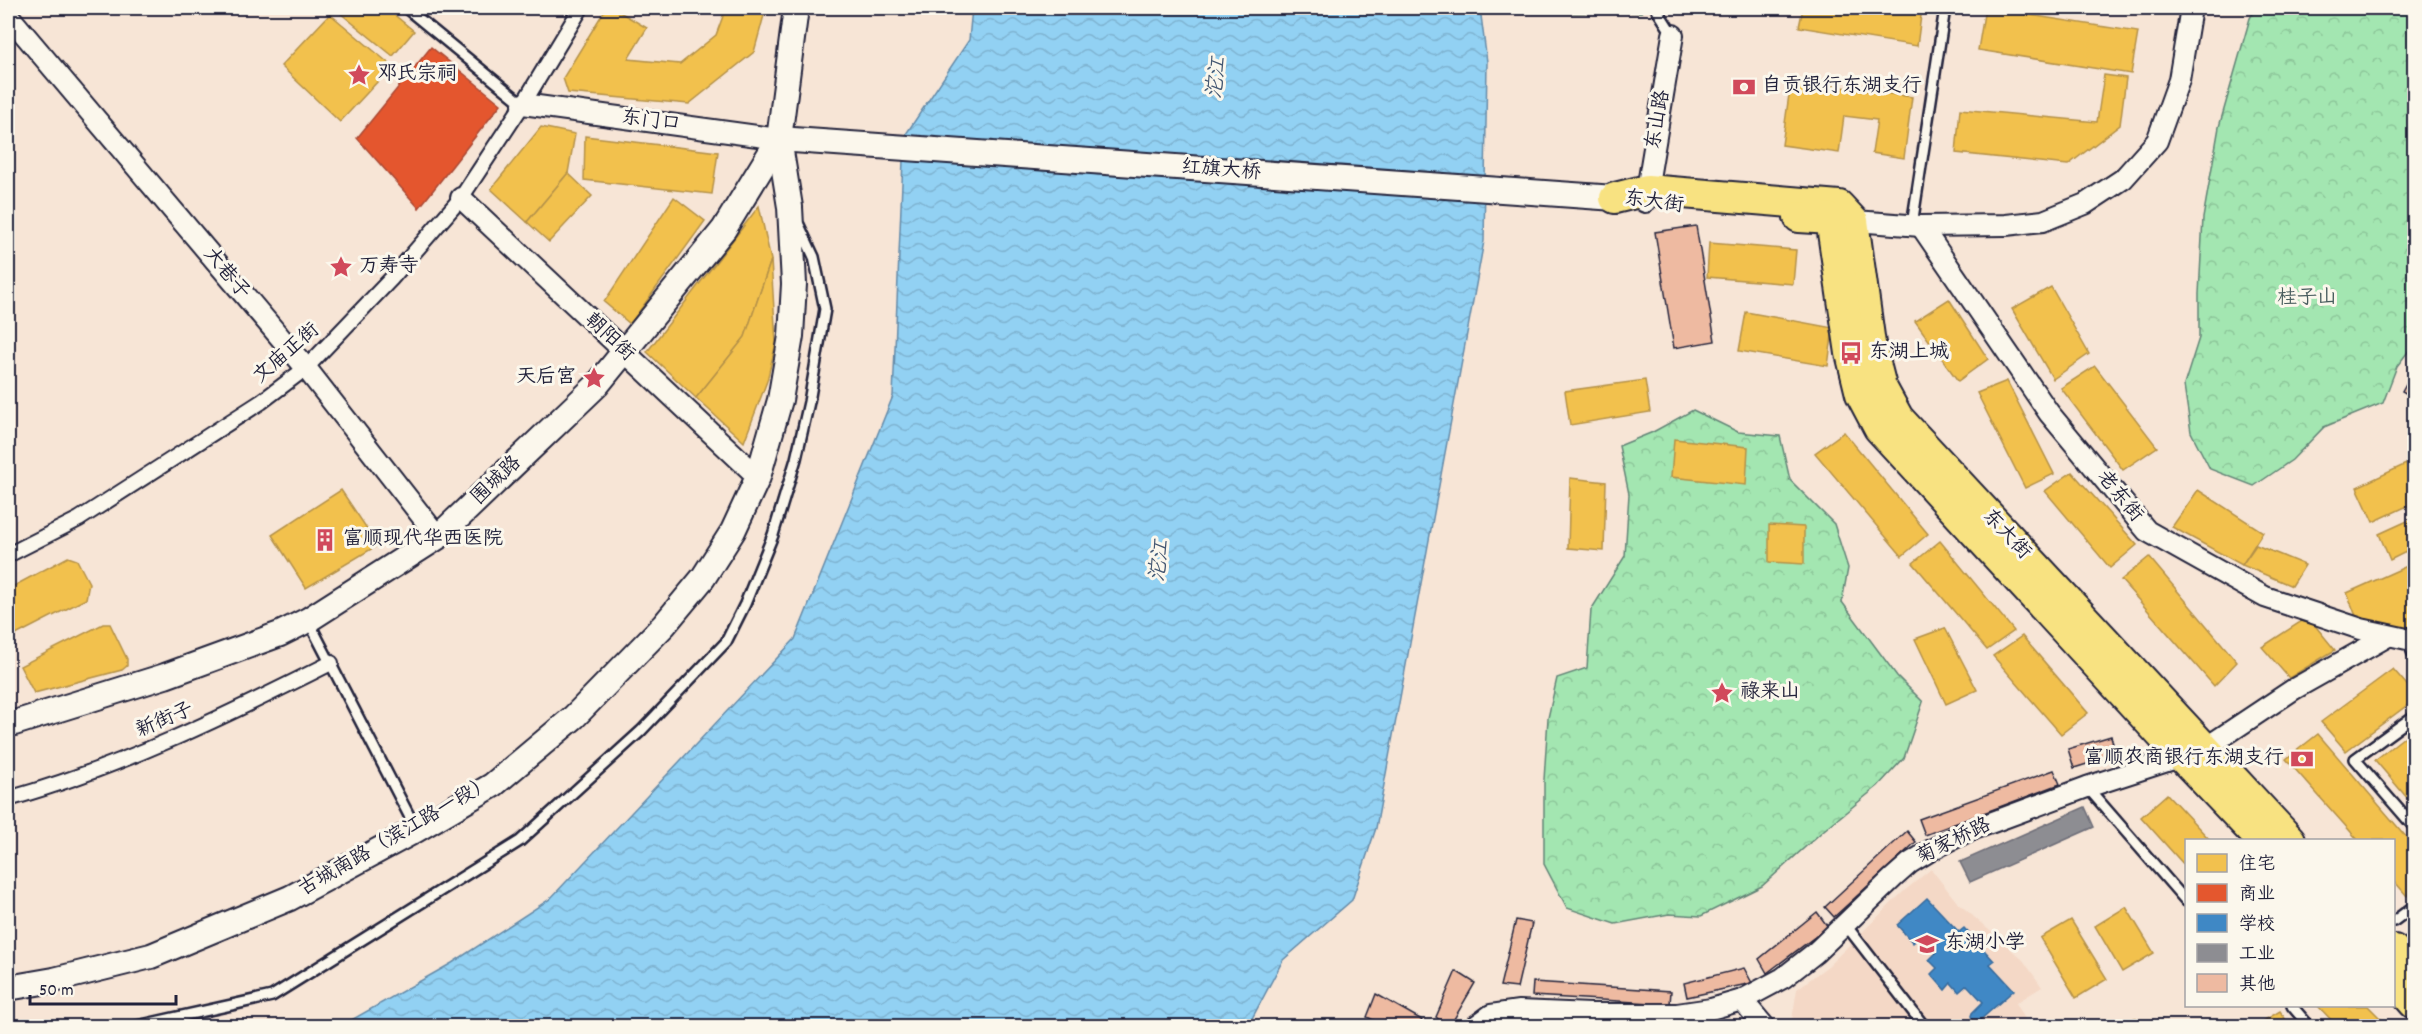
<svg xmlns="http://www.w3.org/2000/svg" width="2422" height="1034" font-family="Dekko,'LXGW WenKai TC',sans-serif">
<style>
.built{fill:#f4d8c6}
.grass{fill:url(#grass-tufts);stroke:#628476;stroke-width:1.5}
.forest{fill:url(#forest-crowns);stroke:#628476;stroke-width:1.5}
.water{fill:url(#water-waves);stroke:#658ba9;stroke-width:1.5}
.homes{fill:#f2c14e;stroke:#b49148;stroke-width:1.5}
.shops{fill:#e4572e;stroke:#aa4732;stroke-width:1.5}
.schools{fill:#3f88c5;stroke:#36699c;stroke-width:1.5}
.industry{fill:#8d8d92;stroke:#6d6d78;stroke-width:1.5}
.building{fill:#eebaa1;stroke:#22223b;stroke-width:1.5}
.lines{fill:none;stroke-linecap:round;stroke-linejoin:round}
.service-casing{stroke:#22223b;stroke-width:14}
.pedestrian-casing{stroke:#22223b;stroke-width:18}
.minor-casing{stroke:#22223b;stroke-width:24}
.tertiary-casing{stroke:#22223b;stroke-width:28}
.primary-casing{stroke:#22223b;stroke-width:34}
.service{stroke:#fbf7ec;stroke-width:9}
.pedestrian{stroke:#fbf7ec;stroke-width:14}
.minor{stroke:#fbf7ec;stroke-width:20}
.tertiary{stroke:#fbf7ec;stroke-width:24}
.primary{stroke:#f8e281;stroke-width:30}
.labels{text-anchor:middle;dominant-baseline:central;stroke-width:6;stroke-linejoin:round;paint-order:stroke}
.poi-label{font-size:20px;fill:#22223b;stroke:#fbf7ec;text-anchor:start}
.street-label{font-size:20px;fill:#22223b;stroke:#fbf7ec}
.park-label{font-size:20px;fill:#495d5e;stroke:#fbf7ec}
.water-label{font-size:21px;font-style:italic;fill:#445772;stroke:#fbf7ec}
</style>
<defs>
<pattern id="grass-tufts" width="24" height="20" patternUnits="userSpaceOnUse" patternTransform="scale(1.5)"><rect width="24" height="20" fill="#a3e6b1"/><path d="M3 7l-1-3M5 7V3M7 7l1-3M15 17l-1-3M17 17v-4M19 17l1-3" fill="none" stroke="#8cc599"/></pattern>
<pattern id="forest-crowns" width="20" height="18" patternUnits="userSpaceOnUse" patternTransform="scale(1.5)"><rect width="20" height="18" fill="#a3e6b1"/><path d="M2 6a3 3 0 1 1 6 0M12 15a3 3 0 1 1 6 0" fill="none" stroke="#8cc599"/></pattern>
<pattern id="water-waves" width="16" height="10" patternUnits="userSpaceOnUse" patternTransform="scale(1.5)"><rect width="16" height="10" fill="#92d1f3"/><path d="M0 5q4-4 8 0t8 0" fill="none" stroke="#7eb3d1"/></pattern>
</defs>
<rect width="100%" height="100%" fill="#f7e5d6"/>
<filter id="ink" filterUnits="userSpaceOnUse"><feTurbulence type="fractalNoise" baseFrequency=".0167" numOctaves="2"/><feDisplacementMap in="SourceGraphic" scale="12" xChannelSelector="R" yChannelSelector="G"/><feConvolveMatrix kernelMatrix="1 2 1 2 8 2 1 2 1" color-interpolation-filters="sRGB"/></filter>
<g filter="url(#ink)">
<polygon class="built" points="1931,869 1957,902 2023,960 2042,987 2016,1003 2029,1026 1791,1026 1797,989 1828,966 1903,892"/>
<polygon class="grass" points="1532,8 1638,8 1641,12 1533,13"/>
<g class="forest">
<polygon points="2256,8 2414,8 2414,344 2397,366 2383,403 2324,427 2292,460 2254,486 2210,469 2191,432 2184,385 2199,338 2199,294 2203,218 2219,127 2250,18"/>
<polygon points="1693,410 1738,432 1780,436 1790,480 1834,524 1848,568 1842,602 1897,676 1923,702 1904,758 1878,786 1824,830 1762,886 1701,916 1669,914 1615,924 1567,908 1544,864 1544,780 1548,718 1557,678 1587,668 1591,610 1625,556 1629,494 1619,446 1653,432"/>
</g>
<polygon class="water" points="972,8 1480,8 1487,62 1484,241 1376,828 1352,900 1283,960 1248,1026 341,1026 452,963 550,899 795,639 893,396 904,137 969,40"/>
<g class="homes">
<polygon points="334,8 386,8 414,31 393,56"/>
<polygon points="606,8 613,8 647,28 628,59 680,64 716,35 726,8 766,8 754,52 689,104 568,93 563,78"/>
<polygon points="1803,8 1922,8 1917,46 1799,27"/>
<polygon points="1985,8 2138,32 2131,74 1978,50"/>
<polygon points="330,14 392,66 340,122 281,66"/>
<polygon points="2104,75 2126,78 2120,125 2068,165 1956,153 1960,109 2097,122"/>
<polygon points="1791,80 1912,97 1904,158 1872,153 1877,120 1844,116 1839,153 1782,145"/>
<polygon points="541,127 575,134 568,173 527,222 491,189"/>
<polygon points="585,136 718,152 712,194 584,180"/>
<polygon points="568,173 592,196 549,242 527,222"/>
<polygon points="674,197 705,221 630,324 604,302"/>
<polygon points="759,206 771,260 745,337 696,398 647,352"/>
<polygon points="1709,243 1796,250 1793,284 1707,277"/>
<polygon points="771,260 776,343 767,381 744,442 696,398 745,337"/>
<polygon points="2051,287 2089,354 2053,379 2012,309"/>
<polygon points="1949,299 1988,359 1958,381 1915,321"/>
<polygon points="1746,312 1833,328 1828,366 1739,351"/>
<polygon points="2095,366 2157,447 2123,470 2061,388"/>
<polygon points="1645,380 1650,412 1570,425 1565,391"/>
<polygon points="2007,381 2054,474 2025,488 1977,393"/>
<polygon points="1844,432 1928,534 1902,556 1815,453"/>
<polygon points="1674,439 1748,447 1746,485 1671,477"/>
<polygon points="2406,464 2414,481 2414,503 2373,522 2357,487"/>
<polygon points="2072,472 2137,545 2110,568 2045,491"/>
<polygon points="1570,478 1606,482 1604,551 1568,548"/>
<polygon points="341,490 378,545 306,588 272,535"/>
<polygon points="2198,490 2263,532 2242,565 2172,527"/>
<polygon points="2414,518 2414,548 2390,560 2379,534"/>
<polygon points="1769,525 1804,527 1804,564 1769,562"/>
<polygon points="1940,541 2014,631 1987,650 1913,563"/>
<polygon points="2256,545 2305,565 2292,586 2242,565"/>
<polygon points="68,557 77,560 89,583 86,599 8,639 8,589"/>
<polygon points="2149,557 2237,662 2214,686 2121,580"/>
<polygon points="2414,563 2414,636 2361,629 2347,593"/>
<polygon points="2308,617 2335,650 2289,678 2262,647"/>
<polygon points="103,624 110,624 127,659 127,666 122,670 34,693 20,666"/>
<polygon points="1945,628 1977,690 1946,704 1915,639"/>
<polygon points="2022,636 2088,713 2061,734 1993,656"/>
<polygon points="2393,669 2414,693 2414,700 2346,751 2321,722"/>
<polygon points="2413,730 2414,733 2414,806 2375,760"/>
<polygon points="2318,734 2414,846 2414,889 2407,896 2394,881 2394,840 2358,840 2286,759"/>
<polygon points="2167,794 2210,840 2186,840 2186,867 2141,817"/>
<polygon points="2126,907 2154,953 2122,972 2095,926"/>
<polygon points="2071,920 2107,979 2076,998 2040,938"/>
<polygon points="2318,1006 2368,1006 2388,1026 2337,1026"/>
<polygon points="2280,1011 2290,1026 2255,1026"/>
<polygon points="2136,1018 2138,1026 2103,1026"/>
</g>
<polygon class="shops" points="431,47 501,104 419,208 357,138"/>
<polygon class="schools" points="1927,898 1959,932 1964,928 1994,961 1990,964 2014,990 1979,1021 1973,1021 1971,1016 1972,1013 1983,1002 1967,985 1959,992 1951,983 1945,990 1931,974 1937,968 1929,960 1936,953 1921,936 1913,943 1897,925"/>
<polygon class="industry" points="2085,807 2094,827 1970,882 1960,862"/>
<g class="building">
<polygon points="1696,226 1715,341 1674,348 1655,232"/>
<polygon points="2414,369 2414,398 2402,391"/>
<polygon points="2111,736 2116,755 2074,768 2068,749"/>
<polygon points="2054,770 2060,784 1925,835 1919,819"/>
<polygon points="1907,831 1916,842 1834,917 1825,907"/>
<polygon points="1817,912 1828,927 1767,973 1759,959"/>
<polygon points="1516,920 1532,923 1517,988 1500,986"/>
<polygon points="1744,968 1752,983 1687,997 1684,983"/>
<polygon points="1456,971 1475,983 1450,1026 1447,1026 1436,1017"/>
<polygon points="1533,982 1671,991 1670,1004 1532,996"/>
<polygon points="1376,994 1422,1020 1418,1026 1386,1026 1367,1017"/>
<polygon points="1522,1023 1553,1026 1517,1026"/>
</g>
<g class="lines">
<g class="service-casing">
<g id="service">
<polyline points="406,8 523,104"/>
<polyline points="1656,8 1673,35"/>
<polyline points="1912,225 1945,8"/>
<polyline points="308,620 416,829"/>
<polyline points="2407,639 2414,656"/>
<polyline points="2414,716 2355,759 2414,827"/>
<polyline points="2087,787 2186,901"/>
<polyline points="2394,921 2414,906"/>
<polyline points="1845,924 1924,1026"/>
<polyline points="2292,1006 2309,1026"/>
<polyline points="137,1026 272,996 520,841 641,731 726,642 745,604 773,535 796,459 809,402 825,309 814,257 799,225"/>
</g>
</g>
<g class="pedestrian-casing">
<g id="pedestrian">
<polyline points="8,555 79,519 261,402 306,368 391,279 461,198 523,104 581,8"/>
<path d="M8,799C121,767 226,716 331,663"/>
</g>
</g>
<g class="minor-casing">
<g id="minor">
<polyline points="8,15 306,368 438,537"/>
<polyline points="523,104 779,139"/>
<polyline points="461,198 758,477"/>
<polyline points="1645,202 1673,35"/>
<polyline points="1842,220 1921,226 2006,225 2043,221 2085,204 2123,179 2157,141 2179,80 2191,8"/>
<polyline points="1921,226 2049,413 2147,531 2265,597 2361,629 2407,639 2414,637"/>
<polyline points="1742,1000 1764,1026"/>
<polyline points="1476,1026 1491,1015 1519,1011 1591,1014 1677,1014 1711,1009 1742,1000 1783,978 1815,953 1893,878 1910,863 1933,849 1966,832 2087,787 2204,749 2294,689 2388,636"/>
</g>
</g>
<g class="tertiary-casing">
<g id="tertiary">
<polyline points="779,139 1615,198"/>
<polyline points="8,725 165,676 280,634 308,620 438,537 597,385 724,229 779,139"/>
<polyline points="8,988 54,980 151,956 290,898 416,830 493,785 574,717 664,625 703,578 733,531 758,477 780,400 791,336 794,284 790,207 779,139 796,8"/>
</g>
</g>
<g class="primary-casing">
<g id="primary">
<polyline points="1615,198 1647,190 1839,206 1853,221 1870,344 1881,387 1898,418 2290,840"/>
<polyline points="1799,217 1831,219 1851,353 1861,394 1879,428 2182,757 2261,840"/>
<polyline points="2394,950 2414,973"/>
<polyline points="2394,980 2414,1003"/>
</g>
</g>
<use href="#service" class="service"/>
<use href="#pedestrian" class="pedestrian"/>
<use href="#minor" class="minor"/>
<use href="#tertiary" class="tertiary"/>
<use href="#primary" class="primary"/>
</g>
</g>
<defs>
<g id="sight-bare" transform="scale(1.8)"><path d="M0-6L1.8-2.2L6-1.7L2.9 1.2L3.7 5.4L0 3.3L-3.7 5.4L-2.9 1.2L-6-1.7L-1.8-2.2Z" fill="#d1495b" stroke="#fbf7ec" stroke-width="2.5" paint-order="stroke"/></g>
<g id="bank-bare" transform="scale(1.8)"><path d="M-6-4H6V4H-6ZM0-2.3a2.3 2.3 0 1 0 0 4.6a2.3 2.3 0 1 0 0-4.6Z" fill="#d1495b" stroke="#fbf7ec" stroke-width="2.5" paint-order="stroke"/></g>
<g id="bus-bare" transform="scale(1.8)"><path d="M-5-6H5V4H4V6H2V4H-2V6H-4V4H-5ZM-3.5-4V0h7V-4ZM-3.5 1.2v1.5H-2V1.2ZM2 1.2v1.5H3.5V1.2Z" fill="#d1495b" stroke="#fbf7ec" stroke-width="2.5" paint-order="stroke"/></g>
<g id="building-bare" transform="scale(1.8)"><path d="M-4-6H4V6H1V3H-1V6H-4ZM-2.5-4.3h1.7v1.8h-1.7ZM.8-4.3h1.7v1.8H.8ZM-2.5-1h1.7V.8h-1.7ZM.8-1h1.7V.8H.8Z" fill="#d1495b" stroke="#fbf7ec" stroke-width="2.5" paint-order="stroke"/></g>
<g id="school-bare" transform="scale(1.8)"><path d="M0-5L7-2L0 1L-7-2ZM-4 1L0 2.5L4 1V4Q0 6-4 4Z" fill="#d1495b" stroke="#fbf7ec" stroke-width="2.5" paint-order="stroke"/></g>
</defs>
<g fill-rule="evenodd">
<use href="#sight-bare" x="359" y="75"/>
<use href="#bank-bare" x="1744" y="87"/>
<use href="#sight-bare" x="341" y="267"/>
<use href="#bus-bare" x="1851" y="353"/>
<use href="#sight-bare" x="594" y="378"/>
<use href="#building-bare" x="325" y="540"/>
<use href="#sight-bare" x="1722" y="693"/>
<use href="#bank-bare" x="2302" y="759"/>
<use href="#school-bare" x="1927" y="944"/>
</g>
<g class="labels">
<g class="poi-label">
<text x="377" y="75">邓氏宗祠</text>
<text x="1762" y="87">自贡银行东湖支行</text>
<text x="359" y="267">万寿寺</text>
<text x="1869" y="353">东湖上城</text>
<text x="576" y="378" text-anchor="end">天后宫</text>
<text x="343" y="540">富顺现代华西医院</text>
<text x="1740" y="693">禄来山</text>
<text x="2284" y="759" text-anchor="end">富顺农商银行东湖支行</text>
<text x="1945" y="944">东湖小学</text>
</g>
<g class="street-label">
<text transform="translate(1659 120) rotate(-80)">东山路</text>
<text transform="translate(651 122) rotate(8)">东门口</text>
<text transform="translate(1221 171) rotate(4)">红旗大桥</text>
<text transform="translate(1654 203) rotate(8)">东大街</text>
<text transform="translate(226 274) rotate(50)">大巷子</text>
<text transform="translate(609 338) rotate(43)">朝阳街</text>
<text transform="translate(287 354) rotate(-41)">文庙正街</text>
<text transform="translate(497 481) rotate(-44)">围城路</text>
<text transform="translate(2119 497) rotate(50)">老东街</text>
<text transform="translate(2006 535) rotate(47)">东大街</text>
<text transform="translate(165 721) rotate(-23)">新街子</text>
<text transform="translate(396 837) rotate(-30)">古城南路（滨江路一段）</text>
<text transform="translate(1954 842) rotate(-26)">菊家桥路</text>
</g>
<g class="park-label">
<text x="2307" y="299">桂子山</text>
</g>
<g class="water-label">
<text transform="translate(1218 78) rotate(-83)">沱江</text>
<text transform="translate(1161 561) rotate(-83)">沱江</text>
</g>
</g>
<rect width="2422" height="1034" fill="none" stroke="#fbf7ec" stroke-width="30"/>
<rect x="15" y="15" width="2392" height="1004" fill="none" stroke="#22223b" stroke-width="2" filter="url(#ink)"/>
<rect x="2185" y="839" width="210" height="168" fill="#fbf7ec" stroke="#a4a2a5" stroke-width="1.5"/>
<rect x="2197" y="854" width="30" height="18" fill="#f2c14e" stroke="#a4a2a5" stroke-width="1.5"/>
<text x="2239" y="869" font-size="18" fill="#22223b">住宅</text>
<rect x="2197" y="884" width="30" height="18" fill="#e4572e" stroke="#a4a2a5" stroke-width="1.5"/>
<text x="2239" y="899" font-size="18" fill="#22223b">商业</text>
<rect x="2197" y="914" width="30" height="18" fill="#3f88c5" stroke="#a4a2a5" stroke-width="1.5"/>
<text x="2239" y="929" font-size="18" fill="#22223b">学校</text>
<rect x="2197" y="944" width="30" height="18" fill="#8d8d92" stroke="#a4a2a5" stroke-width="1.5"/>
<text x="2239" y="959" font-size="18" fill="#22223b">工业</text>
<rect x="2197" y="974" width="30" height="18" fill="#eebaa1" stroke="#a4a2a5" stroke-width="1.5"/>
<text x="2239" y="989" font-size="18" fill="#22223b">其他</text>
<path d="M30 995v9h146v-9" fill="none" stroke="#22223b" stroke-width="3"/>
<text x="39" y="995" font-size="18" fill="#22223b" stroke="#fbf7ec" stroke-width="4.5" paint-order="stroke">50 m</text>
</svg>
